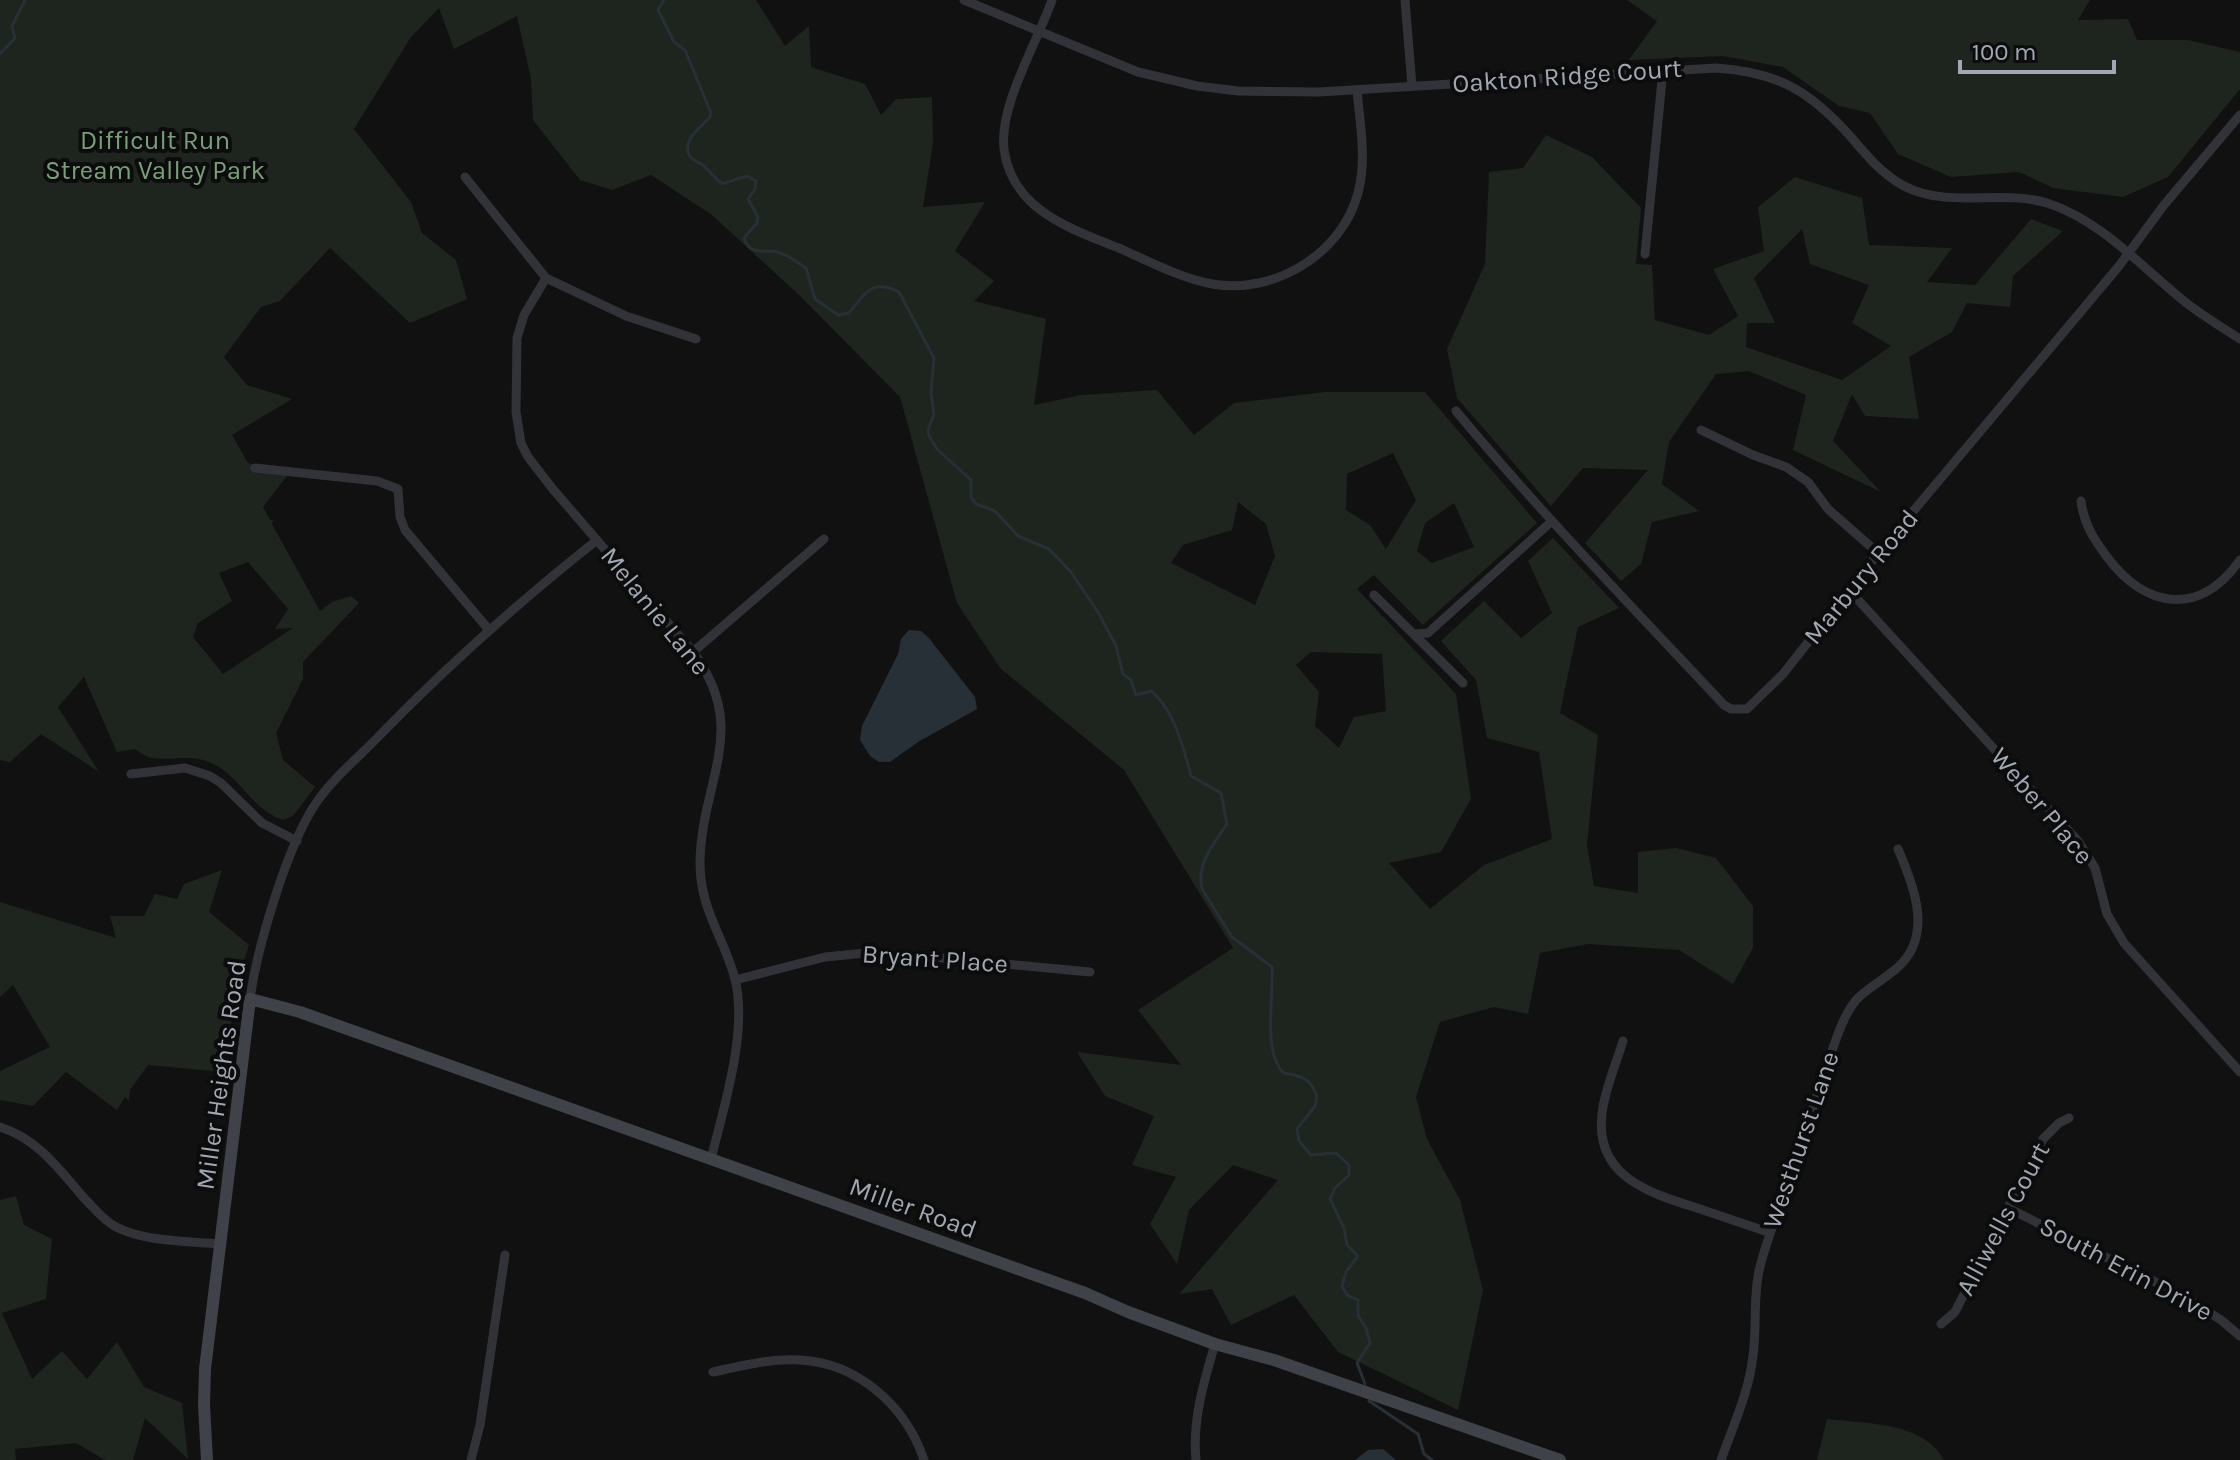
<svg xmlns="http://www.w3.org/2000/svg" width="2240" height="1460" font-family="Karla,sans-serif">
<style>
.green{fill:#1d251e;fill-rule:evenodd}
.water{fill:#273037}
.lines{fill:none;stroke-linecap:round;stroke-linejoin:round}
.stream{stroke:#273037;stroke-width:3}
.street{stroke:#323338;stroke-width:9}
.secondary{stroke:#3f4248;stroke-width:12}
.labels{text-anchor:middle;dominant-baseline:central;stroke-width:8;stroke-linejoin:round;paint-order:stroke}
.street-label{font-size:26px;fill:#a1a8b4;stroke:#0c0c0d}
.park-label{font-size:26px;fill:#77a178;stroke:#0c0c0d}
</style>
<rect width="100%" height="100%" fill="#111112"/>
<g class="green">
<path d="M0,0H756L785,46L809,26L811,67L865,84L881,115L896,99L932,97L933,144L923,207L985,202L955,251L994,281L974,301L1046,319L1034,405L1081,395L1157,390L1194,435L1234,403L1325,392H1425L1537,523L1423,625L1374,575L1357,589L1456,694L1471,799L1441,852L1389,863L1430,909L1484,865L1552,839L1539,752L1487,738L1476,680L1441,641L1484,601L1521,638L1552,613L1528,561L1553,538L1619,608L1578,627L1560,713L1598,735L1587,845L1594,886L1638,893V852L1676,848L1716,858L1753,906V948L1733,984L1679,950L1588,944L1540,953L1528,1014L1494,1007L1440,1022L1416,1097L1427,1139L1460,1200L1483,1290L1458,1410L1338,1352L1294,1295L1231,1325L1212,1289L1179,1294L1278,1180L1233,1165L1189,1210L1177,1264L1150,1224L1176,1177L1132,1165L1154,1116L1105,1096L1077,1052L1181,1065L1138,1010L1233,948L1124,770L1001,669L957,603L900,397L800,296L712,215L651,175L612,190L580,180L533,120L531,79L517,16L454,49L439,8L411,37L354,129L411,202L422,233L456,260L467,299L410,323L330,248L280,301L261,307L224,357L247,385L292,399L232,435L248,463L287,476L263,507L270,520H273L272,524L320,611L332,602L351,596L359,603L303,662V679L276,733L283,760L315,787L293,816L283,820C249,808 242,776 209,762C189,754 171,761 151,758C146,757 140,752 135,749L117,752L84,677L58,707L99,772L41,734L10,762L0,760ZM1393,453L1416,500L1386,549L1370,525L1346,510L1347,474ZM1238,502L1266,524L1275,556L1255,605L1171,563L1183,545L1232,530ZM1454,503L1474,547L1432,563L1417,551L1425,523ZM248,562L288,609L275,629L293,628L223,674L193,637L198,623L232,601L219,573ZM1311,652L1382,654L1386,711L1354,717L1339,748L1315,726L1319,692L1296,665Z"/>
<polygon points="1627,0 2090,0 2078,20 2128,19 2137,40 2188,40 2240,52 2240,89 2168,177 2123,197 2053,188 2019,172 1951,177 1898,154 1870,113 1839,106 1783,67 1723,56 1629,60 1657,21"/>
<path d="M1546,135L1592,157L1641,208L1636,264L1652,265L1655,320L1709,335L1738,316L1713,269L1764,251L1758,207L1795,177L1862,198L1869,245L1952,248L1927,282L1975,285L2031,219L2063,231L2013,276L2010,307L1967,303L1952,332L1909,357L1919,419L1865,416L1852,394L1833,441L1881,492L1793,450L1806,395L1749,371L1716,374L1669,442L1662,484L1699,511L1652,522L1641,564L1621,581L1585,543L1648,470L1583,468L1551,506L1457,398L1447,349L1485,264L1489,172L1523,168ZM1802,229L1810,264L1869,285L1852,323L1891,346L1842,380L1746,347L1747,323H1775L1754,278Z"/>
<polygon points="222,870 209,912 249,945 237,982 223,1072 148,1065 130,1090 129,1101 125,1097 117,1110 66,1072 33,1106 0,1100 0,1071 50,1047 13,985 0,997 0,902 116,938 110,916 144,916 155,894 177,899 184,884"/>
<polygon points="16,1196 24,1225 52,1239 46,1299 2,1313 32,1379 62,1351 87,1379 117,1342 144,1387 182,1403 188,1459 145,1418 133,1460 105,1460 76,1443 15,1449 16,1460 0,1460 0,1200"/>
<path d="M1827,1419C1866,1424 1923,1421 1944,1460H1817Z"/>
</g>
<g class="water">
<polygon points="909,630 921,631 928,637 975,697 977,709 918,742 890,762 879,762 870,756 860,740 862,726 898,654 901,639"/>
<polygon points="1383,1449 1396,1460 1355,1460 1368,1450"/>
</g>
<g class="lines">
<g class="stream">
<path d="M664,0L658,10L674,42L685,50L711,113L710,117C702,126 682,140 689,155C692,161 700,162 704,166C729,190 714,185 747,176L756,181L755,189L748,199L758,217L757,223L744,238C750,256 762,249 777,252C787,254 798,263 806,268L815,299L838,315L849,313C865,294 871,278 899,292L934,358L931,393L934,414L928,430L929,436L937,449L971,480V497L976,504L995,511L1018,536L1049,549L1071,572L1098,612L1116,646L1123,674L1131,680L1136,695L1151,691C1174,709 1184,749 1191,776L1221,793L1227,824C1214,843 1196,864 1202,889L1232,937L1272,967C1274,993 1262,1054 1284,1073C1302,1076 1311,1078 1317,1097L1315,1106L1297,1129L1299,1141L1311,1155L1336,1153L1349,1165V1175L1335,1188L1330,1199L1344,1228L1347,1245L1358,1256L1346,1272L1342,1286L1347,1295L1358,1300V1316L1366,1328L1370,1343L1357,1363L1365,1384"/>
<polyline points="0,54 15,38 12,26 25,0"/>
<polyline points="1369,1401 1418,1434 1424,1454 1432,1460"/>
</g>
<g class="street">
<path d="M964,0L1138,72L1197,86L1238,91L1319,92L1716,68C1778,72 1810,91 1851,137C1867,156 1882,174 1904,186C1948,209 2001,189 2047,203C2103,221 2144,270 2189,305C2205,317 2223,328 2240,339"/>
<path d="M1052,0C1037,43 999,105 1004,149C1012,211 1072,229 1121,249C1150,262 1181,278 1212,284C1274,295 1342,254 1358,193C1367,160 1360,124 1357,90"/>
<polyline points="1405,0 1412,86"/>
<polyline points="465,177 546,278 626,316 696,339"/>
<polyline points="1645,254 1663,70"/>
<path d="M546,278L524,315L517,338L516,412L521,443L528,457L552,488L693,652C751,730 701,780 700,863C700,910 724,937 735,979C748,1032 724,1106 711,1159"/>
<path d="M1456,411C1541,513 1633,608 1724,705L1731,709H1747L1783,674L1884,546L2119,266L2164,205L2240,115"/>
<polyline points="1701,430 1753,455 1786,467 1808,482 1828,509 1878,553"/>
<polyline points="255,468 377,481 398,489 400,517 405,530 489,630"/>
<path d="M2081,501C2084,524 2093,538 2107,557C2146,609 2200,617 2240,560"/>
<polyline points="1850,591 2078,841 2095,868 2107,914 2124,943 2240,1072"/>
<polyline points="1374,595 1463,683"/>
<polyline points="1416,634 1428,633 1552,521"/>
<polyline points="693,652 824,539"/>
<polyline points="131,774 185,768 210,776 221,783 262,823 297,841"/>
<polyline points="735,980 825,957 876,952 1090,972"/>
<path d="M250,999C257,948 287,846 316,803C333,778 358,758 379,736C447,666 520,601 597,540"/>
<path d="M1623,1041C1616,1064 1605,1089 1602,1113C1594,1177 1650,1193 1697,1208C1721,1216 1745,1224 1768,1232"/>
<path d="M0,1127C38,1139 59,1169 84,1198C94,1208 103,1220 116,1227C146,1242 187,1241 220,1244"/>
<polyline points="2008,1208 2187,1298 2221,1320 2240,1336"/>
<polyline points="1941,1324 1955,1312 2043,1139 2059,1123 2069,1118"/>
<path d="M713,1372C741,1366 770,1358 800,1360C858,1363 906,1406 924,1460"/>
<polyline points="471,1460 480,1425 505,1255"/>
<path d="M1196,1460C1192,1421 1204,1381 1215,1344"/>
<path d="M1721,1460C1733,1426 1749,1392 1753,1356C1757,1327 1753,1298 1759,1271C1766,1240 1778,1213 1788,1184C1805,1134 1820,1083 1838,1034C1855,989 1865,995 1897,968C1934,936 1914,886 1898,849"/>
</g>
<polyline class="secondary" points="207,1460 204,1405 205,1369 250,999 300,1012 1085,1293 1128,1312 1215,1344 1274,1360 1560,1460"/>
</g>
<g class="labels">
<g class="street-label">
<text transform="translate(1567 76) rotate(-4)">Oakton Ridge Court</text>
<text transform="translate(1861 577) rotate(-51)">Marbury Road</text>
<text transform="translate(655 611) rotate(51)">Melanie Lane</text>
<text transform="translate(2042 806) rotate(50)">Weber Place</text>
<text transform="translate(935 959) rotate(4)">Bryant Place</text>
<text transform="translate(221 1075) rotate(-82)">Miller Heights Road</text>
<text transform="translate(1801 1140) rotate(-71)">Westhurst Lane</text>
<text transform="translate(913 1208) rotate(20)">Miller Road</text>
<text transform="translate(2003 1219) rotate(-62)">Alliwells Court</text>
<text transform="translate(2126 1269) rotate(28)">South Erin Drive</text>
</g>
<g class="park-label">
<text x="155" y="140">Difficult Run<tspan x="155" dy="30">Stream Valley Park</tspan></text>
</g>
</g>
<path d="M1960 60v12h154v-12" fill="none" stroke="#a1a8b4" stroke-width="4"/>
<text x="1972" y="60" font-size="24" fill="#a1a8b4" stroke="#0c0c0d" stroke-width="6" paint-order="stroke">100 m</text>
</svg>
